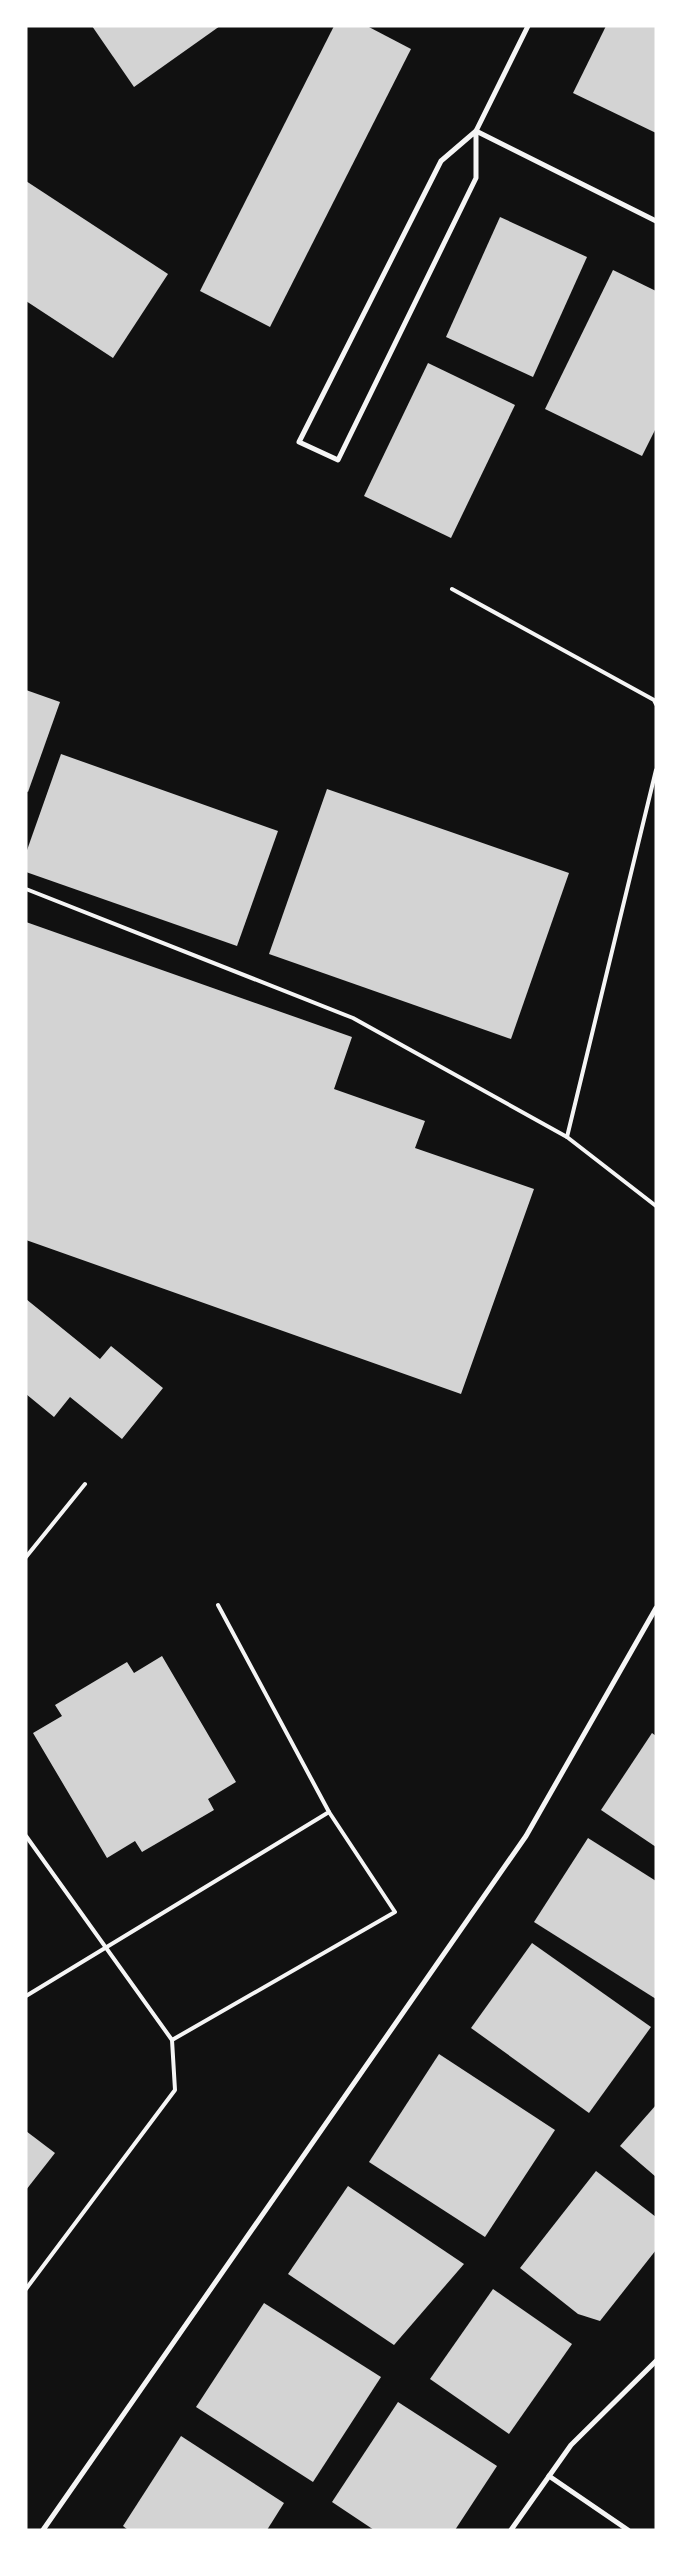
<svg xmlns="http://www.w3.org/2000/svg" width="682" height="2556" font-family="'Golos Text',sans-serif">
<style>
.building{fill:#d3d3d3}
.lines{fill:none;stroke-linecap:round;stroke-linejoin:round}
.service{stroke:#f5f5f5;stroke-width:4}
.minor{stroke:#f5f5f5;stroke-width:5}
</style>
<rect width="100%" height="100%" fill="#111"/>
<g class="building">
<polygon points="92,26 220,26 134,87"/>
<polygon points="334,26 367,26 411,49 270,327 200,291"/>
<polygon points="606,26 656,26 656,133 573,93"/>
<polygon points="26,181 168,274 113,358 26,301"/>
<polygon points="500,217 587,257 533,377 446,337"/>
<polygon points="613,270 656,291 656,428 642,456 545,409"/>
<polygon points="428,363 515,405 451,538 364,496"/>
<polygon points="26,690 60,702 28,792 26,791"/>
<polygon points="61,754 278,831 237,946 26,872 26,853"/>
<polygon points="327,789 569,873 511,1039 269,954"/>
<polygon points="26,922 352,1037 334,1089 425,1121 415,1148 534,1189 461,1394 26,1240"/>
<polygon points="26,1299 100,1359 111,1346 163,1388 122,1439 70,1397 54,1417 26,1394"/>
<polygon points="162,1656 236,1782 208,1799 214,1810 142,1852 135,1841 107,1858 33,1733 62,1716 55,1705 127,1662 134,1673"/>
<polygon points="652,1733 656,1736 656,1847 601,1810"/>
<polygon points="588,1838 656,1881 656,1999 534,1922"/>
<polygon points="532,1943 651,2027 589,2113 471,2028"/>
<polygon points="439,2054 555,2130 485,2237 369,2162"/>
<polygon points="656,2105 656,2177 620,2146"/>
<polygon points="26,2131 55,2153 26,2190"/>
<polygon points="596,2171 656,2217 656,2250 600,2321 578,2314 520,2268"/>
<polygon points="348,2186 464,2264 394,2345 288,2274"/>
<polygon points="493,2289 572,2344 509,2434 430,2379"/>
<polygon points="264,2303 381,2377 313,2482 196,2407"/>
<polygon points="398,2402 497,2466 455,2530 374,2530 332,2502"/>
<polygon points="181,2436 284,2503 267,2530 128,2530 123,2526"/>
</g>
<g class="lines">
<g class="service">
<polyline points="452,589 654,700 656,704"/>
<polyline points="26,889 353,1018 567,1137 656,1206"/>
<polyline points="567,1137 656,770"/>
<polyline points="26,1557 85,1484"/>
<polyline points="26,1836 172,2040 175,2090 26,2289"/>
<polyline points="26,1996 329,1812 218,1605"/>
<polyline points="172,2040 395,1912 329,1812"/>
</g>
<g class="minor">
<polyline points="476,131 476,178 338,460 299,442 441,161 476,131 528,26"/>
<polyline points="476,131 656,221"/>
<polyline points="549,2476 628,2530"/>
<polyline points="43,2530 526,1836 656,1608"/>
<polyline points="511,2530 571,2445 656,2361"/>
</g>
</g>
<rect width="682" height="2556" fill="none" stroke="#ffffff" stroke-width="55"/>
</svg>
